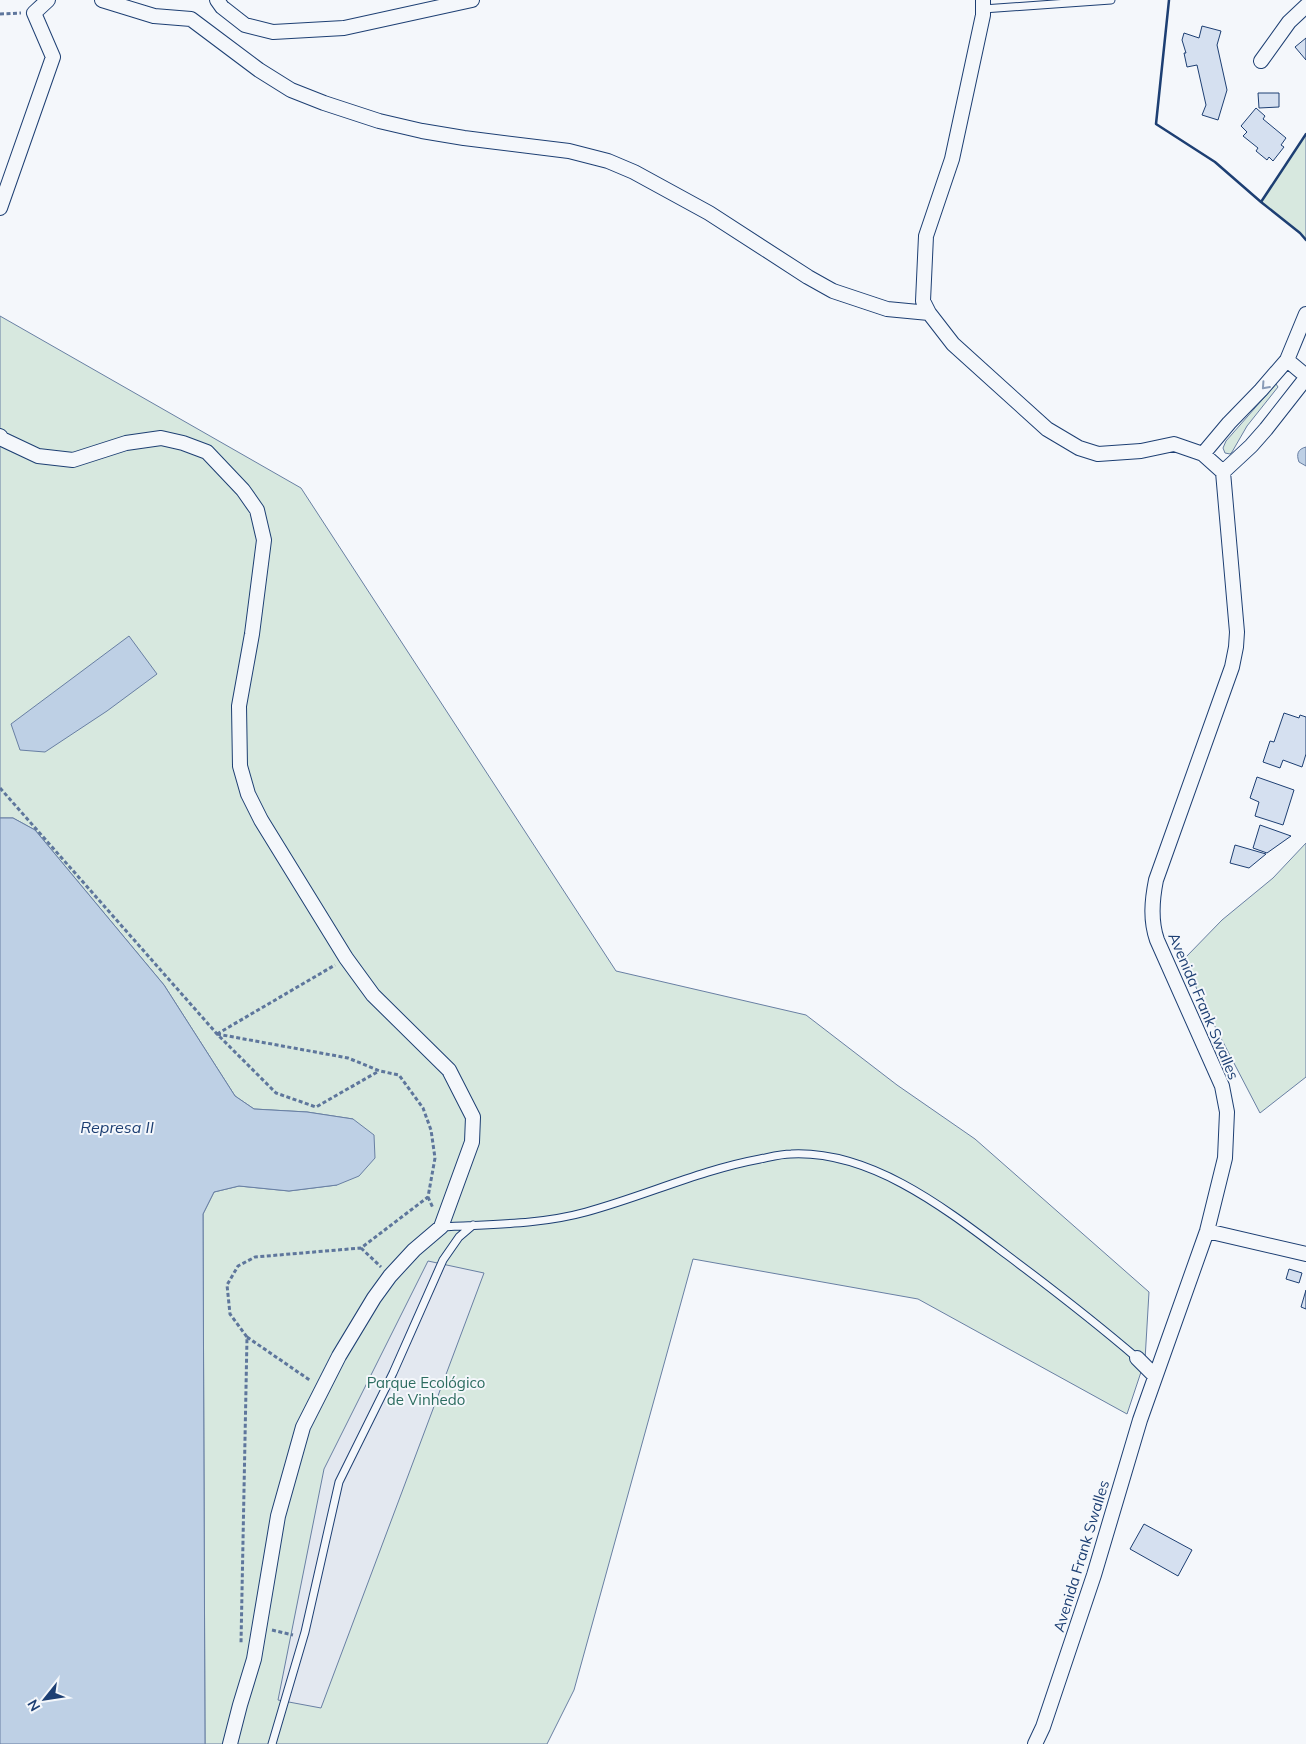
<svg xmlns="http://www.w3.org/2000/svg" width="1306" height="1744" font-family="Mulish,sans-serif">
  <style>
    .green { fill: #d7e8df; stroke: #687fa3 }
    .parking { fill: #e3e8f0; stroke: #687fa3 }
    .water { fill: #bed0e5; stroke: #687fa3 }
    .building { fill: #d5e0f0; stroke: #1d3f73 }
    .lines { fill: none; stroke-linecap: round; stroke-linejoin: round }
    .lane-casing { stroke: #1d3f73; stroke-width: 9 }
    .street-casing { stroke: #1d3f73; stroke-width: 16 }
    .path { stroke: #5e769c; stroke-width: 3; stroke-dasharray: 4 2.5; stroke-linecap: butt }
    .lane { stroke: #f4f7fb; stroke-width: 7 }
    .street { stroke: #f4f7fb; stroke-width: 14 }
    .wall { stroke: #1d3f73; stroke-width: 2.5 }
    .oneway { stroke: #889bb7 }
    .labels { text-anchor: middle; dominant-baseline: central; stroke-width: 4; stroke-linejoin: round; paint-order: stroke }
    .street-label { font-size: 15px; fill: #1d3f73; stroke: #f4f7fb }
    .park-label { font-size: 15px; fill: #2c6c60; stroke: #f4f7fb }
    .water-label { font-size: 16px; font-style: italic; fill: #1d3f73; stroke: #f4f7fb }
  </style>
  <rect width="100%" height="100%" fill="#f4f7fb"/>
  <path class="green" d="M1306,134V240L1300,233L1261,202Z
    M0,316L301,488L616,971L806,1015L897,1085L975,1139L1149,1292L1145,1360L1127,1414L918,1299L693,1259L574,1690L547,1744H205L203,1214L214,1192L239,1186L289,1191L337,1185L353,1119L307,1112L254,1109L235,1096L164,985L35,830L13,818H0Z
    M1276,384L1278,387L1247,426L1232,452L1230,454L1225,453L1223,448L1226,441Z
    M1306,843V1077L1260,1113L1199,996L1186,957L1222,920L1273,878Z"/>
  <path class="parking" d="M428,1261L484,1273L321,1708L278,1700L324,1469Z"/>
  <path class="water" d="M1306,447V466L1299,462C1296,454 1298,449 1306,447Z
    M129,636L157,674L107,711L45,752L20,750L11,724Z
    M0,818H13L35,830L164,985L235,1096L254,1109L307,1112L353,1119L374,1135L375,1158L359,1176L337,1185L289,1191L239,1186L214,1192L203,1214L205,1744H0Z"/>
  <path class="building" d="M1202,26L1221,31L1217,45L1227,90L1218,120L1202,115L1206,105L1197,65L1187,67L1184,53H1186L1182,40L1184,33L1199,38Z
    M1306,38V60L1295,47Z
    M1258,93H1279V107L1259,108Z
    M1256,108L1265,116L1263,119L1286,138L1281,145L1284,147L1273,161L1269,157L1267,160L1256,151L1258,148L1243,136L1247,132L1241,126Z
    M1284,713L1299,718L1300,715L1306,717V754L1302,767L1283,760L1280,768L1263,762L1270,741L1274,742Z
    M1257,777L1294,790L1283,825L1255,816L1259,802L1250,798Z
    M1260,825L1291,836L1267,853L1253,848Z
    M1235,845L1266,854L1249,868L1230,863Z
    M1289,1269L1302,1273L1299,1283L1286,1279Z
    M1306,1290V1309L1301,1307Z
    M1144,1524L1192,1550L1178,1576L1130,1549Z"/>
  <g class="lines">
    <defs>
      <path id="lane" d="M983,9L1111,0
        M441,1227C490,1224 539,1225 586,1212C645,1196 700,1170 760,1159C770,1157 781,1154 791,1154C871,1150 946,1209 1007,1255C1051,1288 1095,1322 1137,1358
        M272,1744L305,1632L339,1482L393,1373L443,1260L459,1237L473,1225"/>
      <path id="street" d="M102,0L154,16L191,19L259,70L291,90L324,103L379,121L422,131L464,138L569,151L608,161L634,172L709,213L808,277L833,291L887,309L929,313
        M217,0L222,7L245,25L273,32L344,28L472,0
        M983,0V15L952,159L926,236L923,301L929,313L953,344L1047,429L1079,448L1098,454L1141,451L1174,444L1203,454L1223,472
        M1261,61L1289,22L1306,6
        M0,208L53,57L34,13L48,0
        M1287,360L1306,376
        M0,436L2,439L38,456L73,460L126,443L161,438L183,443L207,452L243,490L257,510L264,540L252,634L239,706L240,766L248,794L261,820L346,958L373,995L449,1070L473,1117L472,1142L441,1227L414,1250L390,1276L374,1298L339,1356L303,1427L278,1516L254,1659L240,1705L230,1744
        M1203,454L1229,423L1261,390L1287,360L1306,314
        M1223,472L1251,446L1266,429L1306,378
        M1207,1231L1306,1254
        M1137,1358L1155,1376
        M1035,1744L1043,1727L1094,1575L1140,1420L1207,1231L1225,1158L1227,1112L1222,1086L1157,940C1150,920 1152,900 1156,880L1232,667L1236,647L1237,632L1223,472"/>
    </defs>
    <use href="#lane" class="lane-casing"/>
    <use href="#street" class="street-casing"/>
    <path class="path" d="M0,14L21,13
      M0,788L217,1034L276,1093L316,1107L379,1071
      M217,1034L348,1058L380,1071L399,1075L423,1108L431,1130L435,1158L428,1197L361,1248L255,1257L238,1266L227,1285L230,1314L247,1337L241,1643
      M217,1034L335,965
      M428,1197L433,1208
      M361,1248L381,1267
      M247,1337L311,1381
      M272,1630L293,1635"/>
    <use href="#lane" class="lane"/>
    <use href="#street" class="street"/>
    <path class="wall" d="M1169,0L1156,124L1215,162L1261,202L1306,134
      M1261,202L1300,233L1306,240"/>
  </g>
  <defs><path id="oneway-chevron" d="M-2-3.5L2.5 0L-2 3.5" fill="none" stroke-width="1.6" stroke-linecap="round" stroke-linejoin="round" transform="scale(1.25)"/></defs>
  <use class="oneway" href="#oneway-chevron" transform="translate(1265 386) rotate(132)"/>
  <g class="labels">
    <g class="street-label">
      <text transform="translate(1204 1006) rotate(67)">Avenida Frank Swalles</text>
      <text transform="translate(1081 1556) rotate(-73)">Avenida Frank Swalles</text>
    </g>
    <g class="park-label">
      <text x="426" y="1382">Parque Ecológico<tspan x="426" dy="17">de Vinhedo</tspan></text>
    </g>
    <g class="water-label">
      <text x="117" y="1127">Represa II</text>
    </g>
  </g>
  <g transform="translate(45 1699) rotate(240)" stroke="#f4f7fb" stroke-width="4" paint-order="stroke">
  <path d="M0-4L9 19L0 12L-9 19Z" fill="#1d3f73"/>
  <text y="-8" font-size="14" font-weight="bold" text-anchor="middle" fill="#1d3f73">N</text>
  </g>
</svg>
